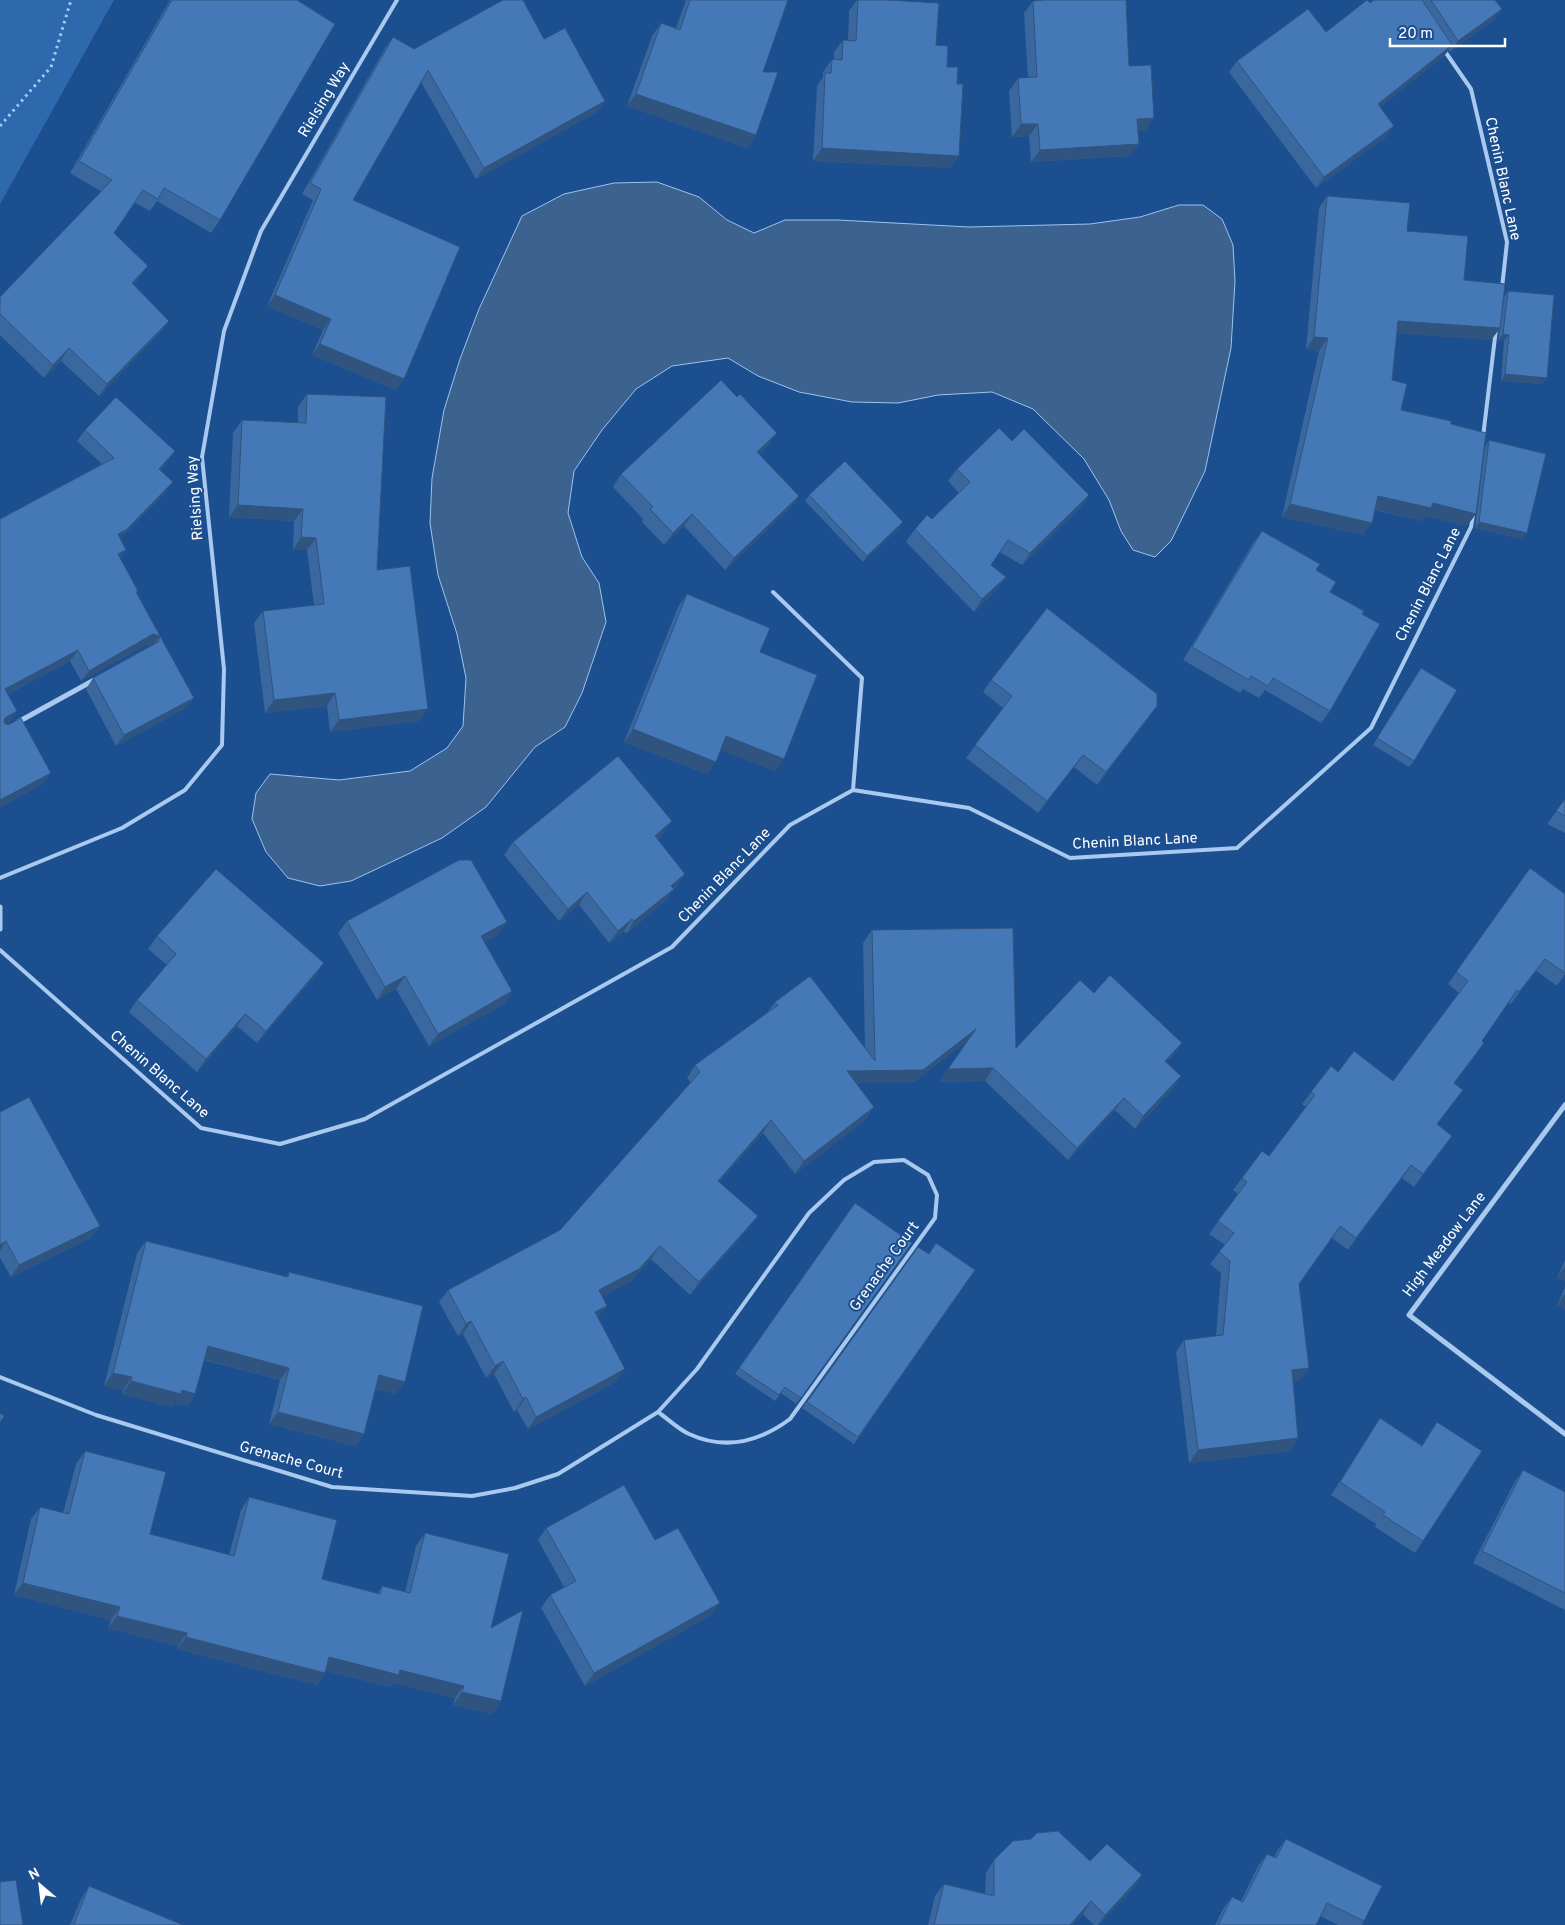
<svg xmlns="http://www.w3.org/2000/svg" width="1565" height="1925" font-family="Overpass,sans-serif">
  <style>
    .green { fill: #2e69ad }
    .water { fill: #3c6290; stroke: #9cc4f0 }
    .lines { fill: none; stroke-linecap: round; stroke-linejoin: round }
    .path { stroke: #a9c9ee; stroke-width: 3; stroke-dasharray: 2.5 4; stroke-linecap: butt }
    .service { stroke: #a9c9ee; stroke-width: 4 }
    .minor { stroke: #a9c9ee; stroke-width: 5 }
    .wall { fill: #3a679d }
    .shaded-wall { fill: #305480 }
    .building { fill: #4478b7; stroke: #305480 }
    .labels { text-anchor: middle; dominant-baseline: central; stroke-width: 4; stroke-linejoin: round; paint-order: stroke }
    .street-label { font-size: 15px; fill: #fff; stroke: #1b4f8f }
  </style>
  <rect width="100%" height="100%" fill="#1b4f8f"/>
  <path class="green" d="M0,0H114L0,204Z"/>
  <path class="water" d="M657,182L699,197L727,220L754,233L785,220H838L969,227L1090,224L1140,217L1179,205H1203L1222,219L1233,245L1235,281L1231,348L1205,471L1171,541L1155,557L1133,550L1121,531L1109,500L1084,459L1033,409L992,392L938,395L898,403L852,402L799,392L758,376L728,358L672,366L636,389L602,430L574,471L568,513L582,557L599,583L606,622L582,693L565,727L535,747L486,807L442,838L351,881L320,886L288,878L266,852L252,819L256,793L270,774L339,780L410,771L447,748L463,726L466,678L457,634L438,575L430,523L432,478L444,410L460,359L479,309L522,216L564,194L614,183Z"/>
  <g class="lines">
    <path class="path" d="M0,126L51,67L71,0"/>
    <path class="service" d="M1444,50L1471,89L1507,242L1502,288
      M1483,437L1496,329
      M773,592L862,678L853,790
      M0,878L122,828L185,790L222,745L224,669L202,457L224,331L261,231L397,0
      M0,950L201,1128L280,1144L365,1119L672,947L790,825L853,790L969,808L1070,858L1237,848L1371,728L1471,527L1473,515
      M0,1377L96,1415L332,1487L472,1496L515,1488L558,1474L658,1412L697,1369L809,1213L844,1180L874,1162L904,1160L928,1175L937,1195L935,1218L790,1419C759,1442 726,1451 689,1434C678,1429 668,1419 658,1412"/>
    <path class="minor" d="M18,722L96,679
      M0,907V929
      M1565,1105L1409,1315L1565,1434"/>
  </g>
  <path class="wall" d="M170,0H297L220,220L211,233L157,201L150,211L135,203L114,233L139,279L133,285L169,321L160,333L99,396L61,361L44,378L0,335V297L102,192L70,173Z
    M686,0H788L763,72L756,135L747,148L627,106L652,36L661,23L676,28Z
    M857,0H887L936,45L947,67L957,84L959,156L950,168L813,161L817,86L823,77V72L832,59H834V52L843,40H848L849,11Z
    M1374,0H1495L1502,9L1494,20L1450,52L1449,50L1444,56L1380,107L1386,137L1316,188L1229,72L1237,61L1326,32Z
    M1033,1L1129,66L1145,131H1138L1130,156L1031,162L1029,136L1012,137L1009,91L1018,78H1028L1024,13Z
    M393,37L414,49L544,39L605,101L597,112L476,179L421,82L353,200L404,379L396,390L312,355L323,330L267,306L313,200L302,194L385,48Z
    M1327,196L1407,231L1464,280L1500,328L1491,340L1397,333L1392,380L1401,410L1451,424L1467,526L1426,516L1423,521L1375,510L1363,535L1282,517L1319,351L1306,349L1319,208Z
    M1508,291L1547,378L1542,384L1501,381L1504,341H1498L1504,297Z
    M307,394L377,570L419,721L330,732L327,706L265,713L254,623L263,611L314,605L307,550H293L294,521L229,517L233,433L242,420L298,423V407Z
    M737,397L777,433L768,445L759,454L799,496L790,508L725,570L684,526L664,545L642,522L643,519L613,487L621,474Z
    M85,430L175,451L167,462L160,470L165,493L120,539V558L138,591L137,593L194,698L186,708L116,746L86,689L93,678L150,646L146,645L81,681L70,661L8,694L17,711L10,722L5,724L43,784L0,807V519L102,464L77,441Z
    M1489,440L1527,533L1522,539L1475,528L1485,447Z
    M1012,441L1089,495L1080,508L1022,565L1000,552L991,565L1006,577L997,589L974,612L906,542L915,529L932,519L959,493L948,481L957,469Z
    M809,495L903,522L898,529L863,562L805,501Z
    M1262,531L1316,570L1330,592L1362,614L1330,711L1321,723L1265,690L1259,698L1243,689L1240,693L1183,660L1253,543Z
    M687,594L760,652L784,759L775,771L721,750L707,774L624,742L678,607Z
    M1421,668L1414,761L1409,767L1373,745Z
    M991,680L1148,719L1097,785L1074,767L1038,813L966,758L1003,708L983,692Z
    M1565,799V833L1547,824Z
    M672,821L663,834L658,839L677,886L674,889L665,901L626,934L624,931L609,943L579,905L559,921L504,855L513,842Z
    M1530,868L1565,894V974L1557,986L1536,971L1511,1004L1508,1003L1482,1041L1476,1055L1454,1083V1102L1437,1124L1452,1136L1444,1148L1414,1187L1402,1178L1348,1250L1332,1238L1299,1284L1309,1368L1300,1380L1293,1381L1298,1438L1290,1451L1189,1463L1176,1352L1184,1340L1216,1336L1221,1273L1210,1264L1225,1245L1209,1234L1238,1194L1233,1190L1242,1178L1269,1156L1306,1107L1302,1104L1311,1092L1338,1072L1393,1081L1459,993L1448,984Z
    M347,921L498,935L484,942L512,991L504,1004L429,1046L396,989L377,1000L338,933Z
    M872,930L1016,1048L1094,993L1173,1056L1166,1062L1173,1089L1135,1129L1115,1110L1068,1160L985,1081L939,1082L967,1041L914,1082L856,1083L874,1107L865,1120L795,1174L763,1133L719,1182L749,1228L690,1295L651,1259L631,1281L602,1296L598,1318L616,1382L528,1429L517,1410L514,1412L494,1374L486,1378L463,1334L458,1336L439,1302L448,1290L560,1230L691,1083L687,1078L695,1065L767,1013L775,1002L865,1049L863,943Z
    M157,936L324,963L315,976L257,1043L237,1026L197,1072L129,1012L137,1000L167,965L148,949Z
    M0,1112L100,1226L91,1238L11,1277L0,1258Z
    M855,1203L912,1243L796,1404L781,1393L775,1401L735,1374Z
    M146,1241L286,1277L289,1272L396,1394L375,1389L364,1434L355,1446L269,1424L280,1380L204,1360L195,1394L187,1406L175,1403L172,1407L122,1394L123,1390L104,1386L137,1253Z
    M918,1247L928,1254L975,1270L854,1444L802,1408Z
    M1565,1260V1281L1557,1278Z
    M1565,1287V1309L1557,1305Z
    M1380,1418L1422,1445L1437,1422L1423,1541L1415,1553L1375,1527L1376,1524L1331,1495Z
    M85,1451L150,1534L229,1555L241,1510L249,1497L322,1579L377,1594L382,1586L405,1592L416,1546L425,1533L491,1628L501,1701L492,1714L453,1705L455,1698L393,1683L390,1687L326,1671L317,1685L177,1649L178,1646L108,1628L111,1620L14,1595L31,1519L40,1507L63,1513L76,1464Z
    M1523,1470L1565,1492V1610L1473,1563L1514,1483Z
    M546,1528L655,1540L711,1615L585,1686L541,1608L550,1595L564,1587L538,1540Z
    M1286,1839L1364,1921L1362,1925H1338L1320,1916L1316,1925H1215L1223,1909L1232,1897L1241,1901L1258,1866L1267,1854L1274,1857L1277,1851Z
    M994,1860L1090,1861L1134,1888L1098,1925H1094L1083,1914L1072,1925H928L935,1896L944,1884L985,1894L986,1873Z
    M89,1886L183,1925H70L81,1899Z"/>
  <path class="shaded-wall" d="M1502,9L1494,20L1450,52L1458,41Z
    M1452,45L1444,56L1370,115L1378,104Z
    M636,94L756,135L747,148L627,106Z
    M605,101L597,112L476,179L484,168Z
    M1154,118L1145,131L1128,132L1137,119Z
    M1021,124H1038L1029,136L1012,137Z
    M1394,126L1386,137L1316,188L1324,177Z
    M1139,144L1130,156L1031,162L1040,150Z
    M822,148L959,156L950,168L813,161Z
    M148,266L139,279L123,295L132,283Z
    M275,295L331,319L323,330L267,306Z
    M169,321L160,333L99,396L107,384Z
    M1398,321L1500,328L1491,340L1389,333Z
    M1503,334L1509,335L1504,341H1498Z
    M1314,337L1328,338L1319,351L1306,349Z
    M320,344L404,379L396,390L312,355Z
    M69,348L61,361L44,378L53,365Z
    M1505,374L1547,378L1542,384L1501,381Z
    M777,433L768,445L748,465L757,452Z
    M175,451L167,462L151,479L159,469Z
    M173,482L165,493L118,541V534Z
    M1089,495L1080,508L1022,565L1030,553Z
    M799,496L790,508L725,570L734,558Z
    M1378,496L1433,503L1476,514L1467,526L1426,516L1423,521L1369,508Z
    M1290,504L1372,523L1363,535L1282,517Z
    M238,505L303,509L294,521L229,517Z
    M692,514L684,526L664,545L673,533Z
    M903,522L898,529L863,562L867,556Z
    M1479,522L1527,533L1522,539L1475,528Z
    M301,537L316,538L307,550H293Z
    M126,550L119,561L118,554Z
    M1006,577L997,589L974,612L982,599Z
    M153,634L160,636L152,647L146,645L81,681L89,671Z
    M78,650L70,661L0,698L5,689Z
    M335,693L327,706L265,713L274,700Z
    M194,698L186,708L116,746L124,735Z
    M1157,706L1148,719L1097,785L1106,772Z
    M428,709L419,721L330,732L339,720Z
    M17,711L10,722L0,727L5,718Z
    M633,729L716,762L707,774L624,742Z
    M726,736L784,759L775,771L717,749Z
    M1083,755L1074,767L1038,813L1047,801Z
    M51,773L43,784L0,807V800Z
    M672,821L663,834L646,848L655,836Z
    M685,874L677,886L671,891L674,889L665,901L626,934L634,921L671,886Z
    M587,892L579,905L559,921L568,909Z
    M632,919L624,931L609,943L618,931Z
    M507,922L498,935L472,949L481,936Z
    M1545,959L1536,971L1511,1004L1519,992Z
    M324,963L315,976L257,1043L266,1031Z
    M405,976L396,989L377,1000L385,987Z
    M512,991L504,1004L429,1046L438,1034Z
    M245,1014L237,1026L197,1072L206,1059Z
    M976,1029L967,1041L914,1082L838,1084L847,1071Z
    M1182,1043L1173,1056L1156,1073L1165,1061Z
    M1484,1043L1476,1055L1445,1095Z
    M993,1068L985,1081L939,1082L948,1069Z
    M1181,1076L1173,1089L1135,1129L1143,1116Z
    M1124,1098L1115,1110L1068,1160L1077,1148Z
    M874,1107L865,1120L795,1174L804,1161Z
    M771,1120L763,1133L709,1193L718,1181Z
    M1452,1136L1444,1148L1414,1187L1423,1174Z
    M1411,1165L1402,1178L1348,1250L1356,1238Z
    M758,1216L749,1228L690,1295L699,1282Z
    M100,1226L91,1238L11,1277L19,1265Z
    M6,1241L0,1251V1245Z
    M660,1246L651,1259L631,1281L590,1303L599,1290Z
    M1565,1266V1281L1557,1278Z
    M1565,1294V1309L1557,1305Z
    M607,1306L598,1318L595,1312Z
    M471,1321L463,1334L458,1336L466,1324Z
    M208,1346L289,1368L280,1380L199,1358Z
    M503,1361L494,1374L486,1378L495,1366Z
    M1309,1368L1300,1380L1284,1382L1292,1370Z
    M625,1369L616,1382L528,1429L536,1417Z
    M113,1373L132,1377L123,1390L104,1386Z
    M379,1375L405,1382L396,1394L370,1388Z
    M131,1381L182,1390L195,1394L187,1406L175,1403L172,1407L122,1394Z
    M526,1397L517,1410L514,1412L523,1399Z
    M278,1412L364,1434L355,1446L269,1424Z
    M1298,1438L1290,1451L1189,1463L1198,1450Z
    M23,1583L120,1607L111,1620L14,1595Z
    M720,1603L711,1615L585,1686L594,1673Z
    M117,1616L187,1633L178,1646L108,1628Z
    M186,1637L325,1673L317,1685L177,1649Z
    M329,1657L400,1670L464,1686L455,1698L393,1683L390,1687L321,1670Z
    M462,1692L501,1701L492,1714L453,1705Z
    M1142,1875L1134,1888L1098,1925L1105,1915Z
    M1091,1901L1083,1914L1072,1925H1070Z"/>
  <path class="building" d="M172,0H297L335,24L220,220L164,188L158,199L143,190L114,233L148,266L132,283L169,321L107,384L69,348L53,365L0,314V297L112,180L79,161Z
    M503,0H523L544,39L565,28L605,101L484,168L428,70L353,200L460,247L404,379L320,344L331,319L275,295L321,189L310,183L393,37L414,49Z
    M690,0H788L763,72H778L756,135L636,94L661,23L680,30Z
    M858,0H887L939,3L936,45L948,46L947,67H958L957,84H963L959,156L822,148L825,73H831L832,59L842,60L843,40L856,41Z
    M1044,0H1126L1129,66L1151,65L1154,118L1137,119L1139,144L1040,150L1038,124H1021L1018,78L1037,77L1033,1Z
    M1367,0L1370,3L1374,0H1422L1452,45L1378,104L1394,126L1324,177L1237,61L1308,9L1326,32Z
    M1431,0H1495L1502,9L1458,41Z
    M1327,196L1410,203L1407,231L1468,236L1464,280L1505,284L1500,328L1398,321L1392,380L1407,384L1401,410L1451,421V424L1486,433L1476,514L1433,503L1431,508L1378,496L1372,523L1290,504L1328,338L1314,337Z
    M1508,291L1554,295L1547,378L1505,374L1509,335L1503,334Z
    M721,380L737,397L740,394L777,433L757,452L799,496L734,558L692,514L673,533L650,509L653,507L621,474Z
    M307,394L386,397L377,570L410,566L428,709L339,720L335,693L274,700L263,611L324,604L316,538L301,537L303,509L238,505L242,420L306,423Z
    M116,397L175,451L159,469L173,482L126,530L118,534L126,550L118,554L138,591L136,592L194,698L124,735L93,678L158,642L160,636L153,634L89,671L78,650L5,689L17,711L5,718L4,723L8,725L21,718L51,773L0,800V519L114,458L85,430Z
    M999,428L1012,441L1024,429L1089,495L1030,553L1008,540L991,565L1006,577L982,599L915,529L927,515L932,519L970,482L957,469Z
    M1489,440L1546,454L1527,533L1479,522Z
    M845,461L903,522L867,556L809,495Z
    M1262,531L1320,564L1316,570L1336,582L1330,592L1364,611L1362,614L1380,624L1330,711L1273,678L1268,686L1251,676L1249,680L1192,647Z
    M687,594L770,628L760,652L817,675L784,759L726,736L716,762L633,729Z
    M1047,608L1157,694V706L1106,772L1083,755L1047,801L975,745L1012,696L991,680Z
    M1421,668L1457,690L1414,761L1377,738Z
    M618,756L672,821L655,836L685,874L671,886L674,889L634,921L632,919L618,931L587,892L568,909L513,842Z
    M1565,799V816L1556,811Z
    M459,860H471L507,922L481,936L512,991L438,1034L405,976L385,987L347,921Z
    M1530,868L1565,894V973L1545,959L1519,992L1517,990L1482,1041L1484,1043L1454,1083L1463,1090L1437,1124L1452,1136L1423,1174L1411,1165L1356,1238L1340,1226L1299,1284L1309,1368L1292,1370L1298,1438L1198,1450L1184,1340L1223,1335L1230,1261L1219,1252L1234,1233L1218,1221L1247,1182L1242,1178L1262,1151L1269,1156L1315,1095L1311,1092L1331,1066L1338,1072L1354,1051L1393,1081L1468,981L1456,972Z
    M216,869L324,963L266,1031L245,1014L206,1059L137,1000L176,954L157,936Z
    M1013,928L1016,1048L1080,980L1094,993L1110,975L1182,1043L1165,1061L1181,1076L1143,1116L1124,1098L1077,1148L993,1068L948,1069L976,1029L923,1070L847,1071L874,1107L804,1161L771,1120L718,1181L758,1216L699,1282L660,1246L639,1269L599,1290L607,1306L595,1312L625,1369L536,1417L526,1397L523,1399L503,1361L495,1366L471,1321L466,1324L448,1290L560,1230L700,1072L695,1065L778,1005L775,1002L810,976L875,1061L872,930Z
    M29,1097L100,1226L19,1265L6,1241L0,1245V1112Z
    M855,1203L912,1243L801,1398L785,1387L779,1395L739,1368Z
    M146,1241L288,1277L289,1272L423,1306L405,1382L379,1375L364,1434L278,1412L289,1368L208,1346L195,1394L182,1390L181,1394L131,1381L132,1377L113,1373Z
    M936,1243L975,1270L858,1437L807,1402L918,1247L929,1254Z
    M0,1413L4,1416L0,1423Z
    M1380,1418L1422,1446L1437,1422L1482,1451L1423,1541L1383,1515L1385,1512L1340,1482Z
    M85,1451L166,1472L150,1534L234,1556L249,1497L337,1520L322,1579L380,1594L382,1586L410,1593L425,1533L509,1554L491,1628L523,1610L501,1701L462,1692L464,1686L400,1670L399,1675L329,1657L325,1673L186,1637L187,1633L117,1616L120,1607L23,1583L40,1507L69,1514Z
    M1523,1470L1565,1492V1593L1482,1551Z
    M624,1485L655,1540L678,1528L720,1603L594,1673L550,1595L576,1581L546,1528Z
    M1058,1831L1090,1861L1107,1844L1142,1875L1105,1915L1091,1901L1070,1925H934L944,1884L994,1896V1860L1013,1841L1031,1839L1037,1833Z
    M1286,1839L1382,1886L1364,1921L1327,1903L1316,1925H1218L1232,1897L1243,1902L1267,1854L1276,1858Z
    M16,1880L23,1925H0V1882Z
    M89,1886L183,1925H76L74,1924Z"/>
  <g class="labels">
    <g class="street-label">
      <text transform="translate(325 100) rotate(-59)">Rielsing Way</text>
      <text transform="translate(1502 179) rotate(78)">Chenin Blanc Lane</text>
      <text transform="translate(196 498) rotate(-94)">Rielsing Way</text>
      <text transform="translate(1429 585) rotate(-63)">Chenin Blanc Lane</text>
      <text transform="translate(1135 842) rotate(-3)">Chenin Blanc Lane</text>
      <text transform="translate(725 876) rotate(-46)">Chenin Blanc Lane</text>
      <text transform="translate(159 1075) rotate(41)">Chenin Blanc Lane</text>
      <text transform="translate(1445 1245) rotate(-53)">High Meadow Lane</text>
      <text transform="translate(885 1267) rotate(-54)">Grenache Court</text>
      <text transform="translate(291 1461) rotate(15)">Grenache Court</text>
    </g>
  </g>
  <g transform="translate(40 1885) rotate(332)" stroke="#1b4f8f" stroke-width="4" paint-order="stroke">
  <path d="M0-4L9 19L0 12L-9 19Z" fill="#ffffff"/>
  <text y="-8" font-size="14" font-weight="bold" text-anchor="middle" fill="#ffffff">N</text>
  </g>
  <path d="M1390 38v8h115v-8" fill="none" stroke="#ffffff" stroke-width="2.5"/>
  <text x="1398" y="38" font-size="15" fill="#ffffff" stroke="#1b4f8f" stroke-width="4" paint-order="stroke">20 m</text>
</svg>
